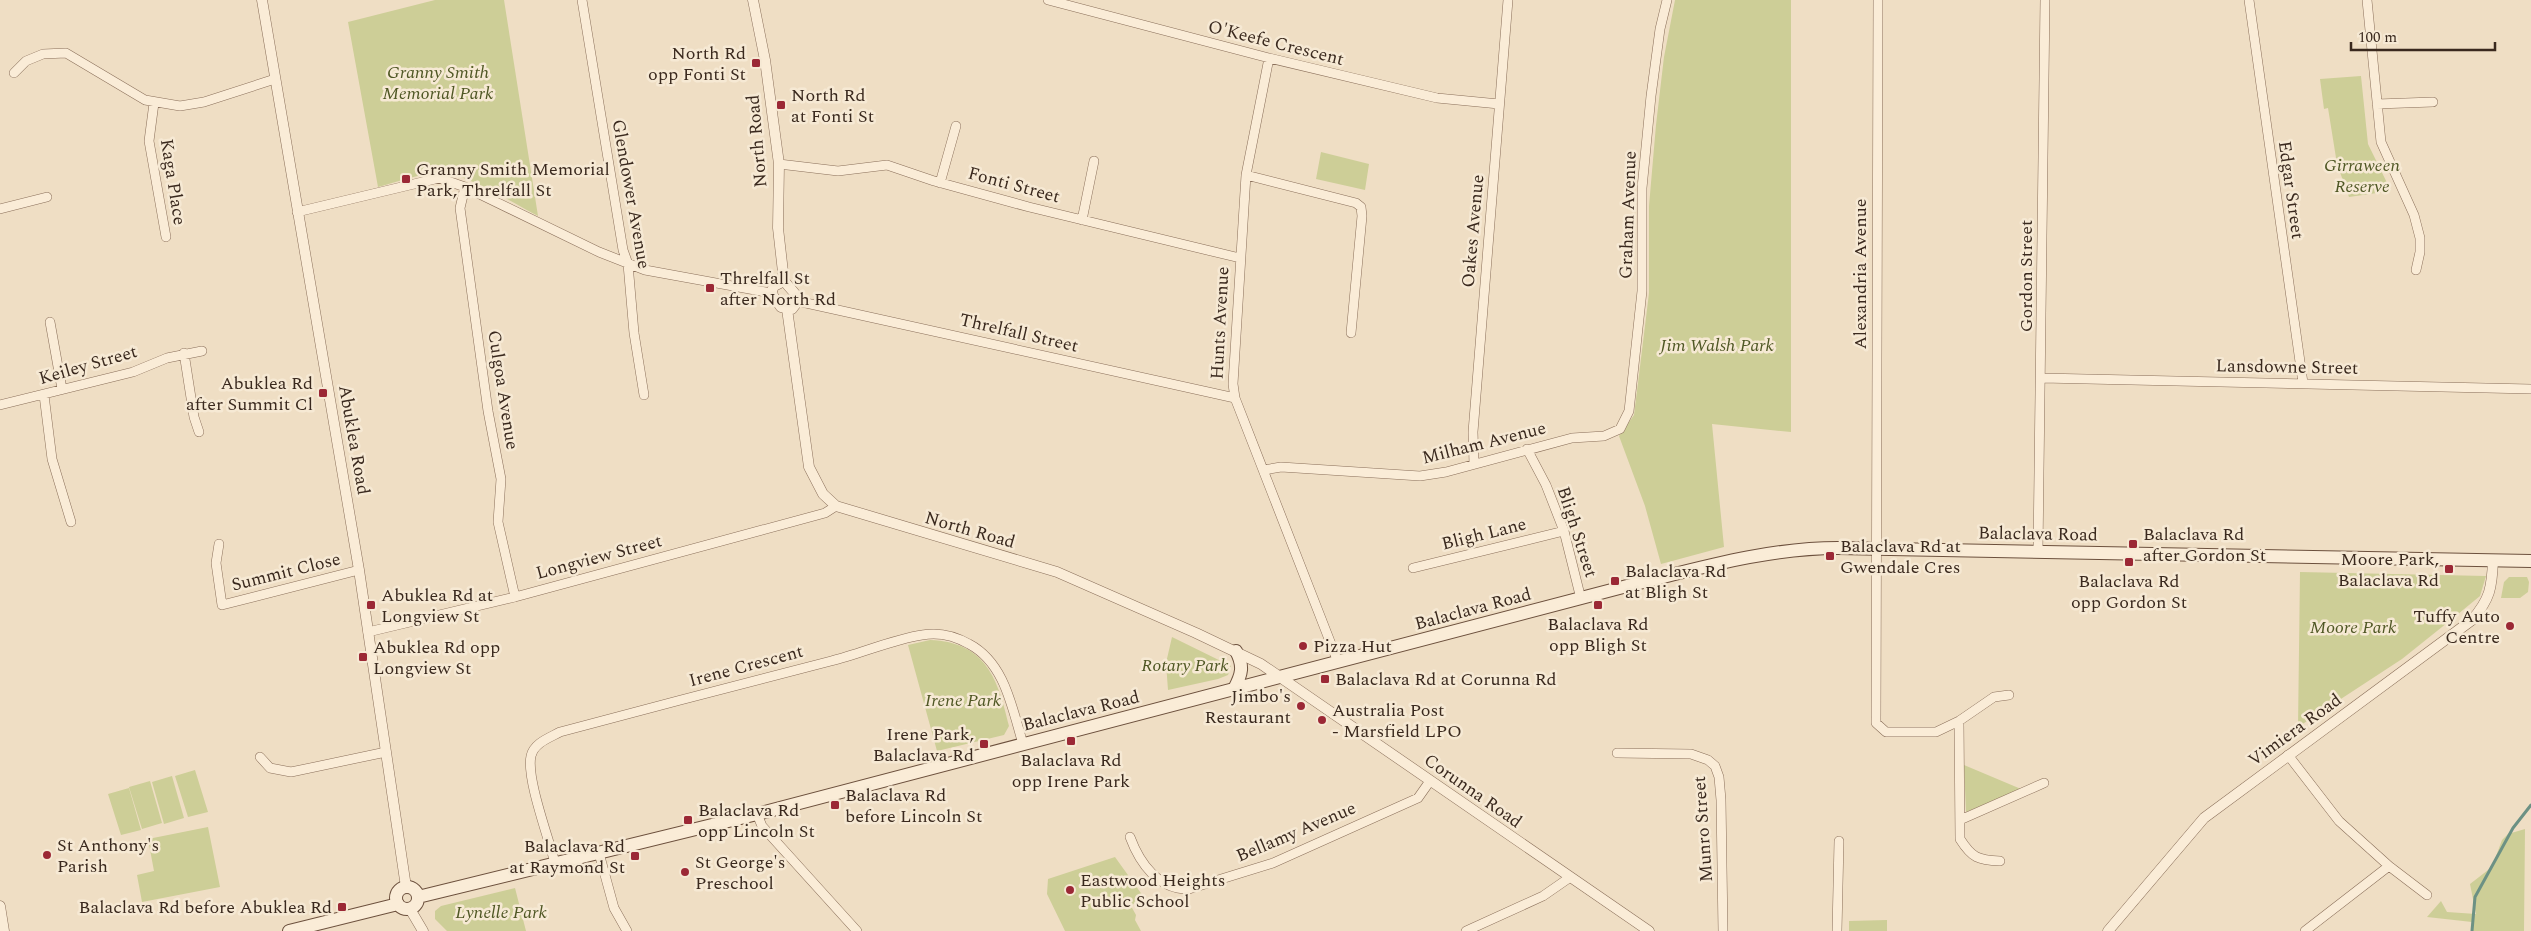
<svg xmlns="http://www.w3.org/2000/svg" width="2531" height="931" font-family="Spectral,serif">
  <style>
    .green { fill: #cdce97 }
    .lines { fill: none; stroke-linecap: round; stroke-linejoin: round }
    .stream { stroke: #6c9184; stroke-width: 3 }
    .minor-casing { stroke: #8a6f5a; stroke-width: 10 }
    .tertiary-casing { stroke: #8a6f5a; stroke-width: 11 }
    .secondary-casing { stroke: #6c503d; stroke-width: 14 }
    .minor { stroke: #faecd7; stroke-width: 9 }
    .tertiary { stroke: #faecd7; stroke-width: 10 }
    .secondary { stroke: #faecd7; stroke-width: 12 }
    .poi-dot { fill: #9b2835; stroke: #f6e9d4; stroke-width: 2 }
    .labels { text-anchor: middle; dominant-baseline: central; stroke-width: 5; stroke-linejoin: round; paint-order: stroke }
    .street-label { font-size: 18px; fill: #3a291e; stroke: #f6e9d4 }
    .poi-label { font-size: 18px; fill: #3a291e; stroke: #f6e9d4; text-anchor: start }
    .park-label { font-size: 18px; font-style: italic; fill: #4f5724; stroke: #f6e9d4 }
  </style>
  <rect width="100%" height="100%" fill="#efdec4"/>
  <path class="green" d="M435,0H504L538,216C513,203 469,175 443,173C422,172 398,182 378,187L348,22Z
    M1675,0H1791V432L1712,424L1724,547L1661,564L1645,506L1619,436L1634,415L1638,383L1649,293V206L1656,125L1664,57Z
    M2361,76L2368,144L2391,191L2349,197L2337,164L2328,108L2324,109L2320,79Z
    M1321,152L1369,164L1365,190L1316,179Z
    M2300,572L2486,576L2480,596L2452,619L2402,659L2298,727Z
    M2509,577H2527L2529,582L2528,592L2520,598H2501L2504,582Z
    M1172,637L1231,666L1228,675L1218,679L1168,690L1166,663Z
    M930,640C986,642 998,679 1009,726L1004,735L937,751L908,645Z
    M1964,765L2021,789L1966,812Z
    M195,770L208,812L188,817L175,776Z
    M172,776L184,818L164,824L152,782Z
    M150,781L162,823L142,829L129,787Z
    M129,788L141,830L121,835L108,794Z
    M208,827L220,887L142,902L137,875L154,871L148,839Z
    M2525,829L2524,931H2472V922L2427,917L2441,901L2447,912L2476,914L2470,884L2492,867L2502,840L2508,834Z
    M1115,857L1143,896L1131,906L1136,915L1135,920L1141,931H1065L1047,894L1048,879Z
    M515,888L526,931H447L435,919V911L441,906Z
    M1887,920V931H1849V921Z"/>
  <g class="lines">
    <path class="stream" d="M2472,931L2475,897L2513,828L2531,805"/>
    <defs>
      <path id="minor" d="M582,0L623,250L628,264L634,333L644,395
        M1048,0L1269,58L1437,98L1499,104
        M1878,0L1876,723L1886,732H1936L1959,721L1994,697L2009,695
        M2249,0L2303,383
        M2367,0L2381,142L2414,215L2420,238V252L2416,270
        M1269,58L1246,175L1233,384L1235,398L1338,662
        M14,73L26,61L43,54L66,53L145,100L180,106L204,102L275,79
        M154,103L149,141L166,237
        M2377,104L2433,102
        M779,164L838,171L887,165L934,181L1029,207L1240,258
        M1246,175L1356,203L1361,207L1362,216L1351,333
        M940,183L956,126
        M465,187L460,208L488,411L501,479L498,522L515,597
        M0,209L47,197
        M297,212L439,178L465,187L599,252L645,270L771,293
        M1082,220L1094,161
        M797,301L1235,398
        M50,322L62,389
        M184,353L194,417L199,432
        M2042,378L2531,389
        M44,395L52,459L71,522
        M0,405L133,372L167,358L202,351
        M1527,449L1546,485L1564,531L1581,599
        M1474,464L1473,432L1508,0
        M1264,470L1281,467L1420,476L1446,472L1572,438L1604,436L1620,429L1629,411L1642,291V188L1651,96L1660,29L1667,0
        M219,544L216,563L222,605L359,570
        M2038,551L2045,0
        M1413,568L1564,531
        M368,632L515,597L825,513L836,506
        M1959,721L1960,839C1972,858 1978,860 2000,861
        M1617,753L1691,754L1708,760L1715,766L1719,777L1721,800L1723,931
        M2288,755L2339,821L2389,866L2427,895
        M260,757L270,768L291,772L386,752
        M757,814L762,826L857,931
        M1960,820L2044,783
        M1130,837C1140,864 1159,890 1189,889L1273,863L1418,798L1430,781
        M599,853L614,908L627,931
        M555,863C549,839 526,778 531,756C534,743 549,738 560,732C650,708 741,684 831,661C860,654 894,639 922,635C938,632 955,636 969,644C1005,663 1012,708 1023,744
        M1466,931L1543,896L1569,878
        M1837,931L1839,841
        M2305,931L2389,866"/>
      <path id="tertiary" d="M262,0L359,570L406,887
        M753,0L765,60L779,164L778,228L784,281
        M784,281L797,296L795,305L792,309L781,307L771,293L774,286Z
        M787,309L809,467L823,494L836,506L1057,572L1196,633L1261,664L1649,931
        M0,906L4,931
        M410,909L423,931
        M2108,931L2204,818L2472,620C2490,599 2492,588 2493,560"/>
      <path id="secondary" d="M1234,689C1242,674 1244,666 1236,651
        M396 898a11 11 0 1 1 22 0a11 11 0 1 1-22 0Z
        M418,897L757,814L1627,586C1697,569 1766,548 1838,548L2531,561
        M289,931L398,904"/>
    </defs>
    <use href="#minor" class="minor-casing"/>
    <use href="#tertiary" class="tertiary-casing"/>
    <use href="#secondary" class="secondary-casing"/>
    <use href="#minor" class="minor"/>
    <use href="#tertiary" class="tertiary"/>
    <use href="#secondary" class="secondary"/>
  </g>
  <g class="poi-dot">
    <rect x="751" y="58" width="10" height="10" rx="2.5"/>
    <rect x="776" y="100" width="10" height="10" rx="2.5"/>
    <rect x="401" y="174" width="10" height="10" rx="2.5"/>
    <rect x="705" y="283" width="10" height="10" rx="2.5"/>
    <rect x="318" y="388" width="10" height="10" rx="2.5"/>
    <rect x="2128" y="539" width="10" height="10" rx="2.5"/>
    <rect x="1825" y="551" width="10" height="10" rx="2.5"/>
    <rect x="2124" y="557" width="10" height="10" rx="2.5"/>
    <rect x="2444" y="564" width="10" height="10" rx="2.5"/>
    <rect x="1610" y="576" width="10" height="10" rx="2.5"/>
    <rect x="366" y="600" width="10" height="10" rx="2.5"/>
    <rect x="1593" y="600" width="10" height="10" rx="2.5"/>
    <circle cx="2510" cy="626" r="5"/>
    <circle cx="1303" cy="646" r="5"/>
    <rect x="358" y="652" width="10" height="10" rx="2.5"/>
    <rect x="1320" y="674" width="10" height="10" rx="2.5"/>
    <circle cx="1301" cy="706" r="5"/>
    <circle cx="1322" cy="720" r="5"/>
    <rect x="1066" y="736" width="10" height="10" rx="2.5"/>
    <rect x="979" y="739" width="10" height="10" rx="2.5"/>
    <rect x="830" y="800" width="10" height="10" rx="2.5"/>
    <rect x="683" y="815" width="10" height="10" rx="2.5"/>
    <circle cx="47" cy="855" r="5"/>
    <rect x="630" y="851" width="10" height="10" rx="2.5"/>
    <circle cx="685" cy="872" r="5"/>
    <circle cx="1070" cy="890" r="5"/>
    <rect x="337" y="902" width="10" height="10" rx="2.5"/>
  </g>
  <g class="labels">
    <g class="street-label">
      <text transform="translate(1276 43) rotate(14)">O'Keefe Crescent</text>
      <text transform="translate(757 141) rotate(-95)">North Road</text>
      <text transform="translate(173 182) rotate(81)">Kaga Place</text>
      <text transform="translate(1014 185) rotate(15)">Fonti Street</text>
      <text transform="translate(2291 190) rotate(82)">Edgar Street</text>
      <text transform="translate(631 194) rotate(80)">Glendower Avenue</text>
      <text transform="translate(1628 215) rotate(-88)">Graham Avenue</text>
      <text transform="translate(1473 231) rotate(-85)">Oakes Avenue</text>
      <text transform="translate(1860 274) rotate(-90)">Alexandria Avenue</text>
      <text transform="translate(2026 276) rotate(-90)">Gordon Street</text>
      <text transform="translate(1220 323) rotate(-87)">Hunts Avenue</text>
      <text transform="translate(1019 333) rotate(13)">Threlfall Street</text>
      <text transform="translate(88 365) rotate(-16)">Keiley Street</text>
      <text transform="translate(2287 367) rotate(1)">Lansdowne Street</text>
      <text transform="translate(503 390) rotate(81)">Culgoa Avenue</text>
      <text transform="translate(354 440) rotate(80)">Abuklea Road</text>
      <text transform="translate(1484 443) rotate(-14)">Milham Avenue</text>
      <text transform="translate(970 530) rotate(16)">North Road</text>
      <text transform="translate(1577 532) rotate(72)">Bligh Street</text>
      <text transform="translate(1484 534) rotate(-14)">Bligh Lane</text>
      <text transform="translate(2038 534) rotate(1)">Balaclava Road</text>
      <text transform="translate(599 557) rotate(-15)">Longview Street</text>
      <text transform="translate(286 572) rotate(-14)">Summit Close</text>
      <text transform="translate(1473 609) rotate(-15)">Balaclava Road</text>
      <text transform="translate(746 666) rotate(-15)">Irene Crescent</text>
      <text transform="translate(1081 711) rotate(-14)">Balaclava Road</text>
      <text transform="translate(2295 730) rotate(-36)">Vimiera Road</text>
      <text transform="translate(1473 791) rotate(35)">Corunna Road</text>
      <text transform="translate(1703 829) rotate(-94)">Munro Street</text>
      <text transform="translate(1296 832) rotate(-23)">Bellamy Avenue</text>
    </g>
    <g class="poi-label">
      <text x="746" y="53" text-anchor="end">North Rd<tspan x="746" dy="21">opp Fonti St</tspan></text>
      <text x="791" y="95">North Rd<tspan x="791" dy="21">at Fonti St</tspan></text>
      <text x="416" y="169">Granny Smith Memorial<tspan x="416" dy="21">Park, Threlfall St</tspan></text>
      <text x="720" y="278">Threlfall St<tspan x="720" dy="21">after North Rd</tspan></text>
      <text x="313" y="383" text-anchor="end">Abuklea Rd<tspan x="313" dy="21">after Summit Cl</tspan></text>
      <text x="2143" y="534">Balaclava Rd<tspan x="2143" dy="21">after Gordon St</tspan></text>
      <text x="1840" y="546">Balaclava Rd at<tspan x="1840" dy="21">Gwendale Cres</tspan></text>
      <text x="2439" y="559" text-anchor="end">Moore Park,<tspan x="2439" dy="21">Balaclava Rd</tspan></text>
      <text x="1625" y="571">Balaclava Rd<tspan x="1625" dy="21">at Bligh St</tspan></text>
      <text x="2129" y="581" text-anchor="middle">Balaclava Rd<tspan x="2129" dy="21">opp Gordon St</tspan></text>
      <text x="381" y="595">Abuklea Rd at<tspan x="381" dy="21">Longview St</tspan></text>
      <text x="2500" y="616" text-anchor="end">Tuffy Auto<tspan x="2500" dy="21">Centre</tspan></text>
      <text x="1598" y="624" text-anchor="middle">Balaclava Rd<tspan x="1598" dy="21">opp Bligh St</tspan></text>
      <text x="1313" y="646">Pizza Hut</text>
      <text x="373" y="647">Abuklea Rd opp<tspan x="373" dy="21">Longview St</tspan></text>
      <text x="1335" y="679">Balaclava Rd at Corunna Rd</text>
      <text x="1291" y="696" text-anchor="end">Jimbo's<tspan x="1291" dy="21">Restaurant</tspan></text>
      <text x="1332" y="710">Australia Post<tspan x="1332" dy="21">- Marsfield LPO</tspan></text>
      <text x="974" y="734" text-anchor="end">Irene Park,<tspan x="974" dy="21">Balaclava Rd</tspan></text>
      <text x="1071" y="760" text-anchor="middle">Balaclava Rd<tspan x="1071" dy="21">opp Irene Park</tspan></text>
      <text x="845" y="795">Balaclava Rd<tspan x="845" dy="21">before Lincoln St</tspan></text>
      <text x="698" y="810">Balaclava Rd<tspan x="698" dy="21">opp Lincoln St</tspan></text>
      <text x="57" y="845">St Anthony's<tspan x="57" dy="21">Parish</tspan></text>
      <text x="625" y="846" text-anchor="end">Balaclava Rd<tspan x="625" dy="21">at Raymond St</tspan></text>
      <text x="695" y="862">St George's<tspan x="695" dy="21">Preschool</tspan></text>
      <text x="1080" y="880">Eastwood Heights<tspan x="1080" dy="21">Public School</tspan></text>
      <text x="332" y="907" text-anchor="end">Balaclava Rd before Abuklea Rd</text>
    </g>
    <g class="park-label">
      <text x="438" y="72">Granny Smith<tspan x="438" dy="21">Memorial Park</tspan></text>
      <text x="2362" y="165">Girraween<tspan x="2362" dy="21">Reserve</tspan></text>
      <text x="1717" y="345">Jim Walsh Park</text>
      <text x="2353" y="627">Moore Park</text>
      <text x="1185" y="665">Rotary Park</text>
      <text x="963" y="700">Irene Park</text>
      <text x="501" y="912">Lynelle Park</text>
    </g>
  </g>
  <path d="M2351 42v8h144v-8" fill="none" stroke="#3a291e" stroke-width="2.5"/>
  <text x="2358" y="42" font-size="15" fill="#3a291e" stroke="#f6e9d4" stroke-width="4" paint-order="stroke">100 m</text>
</svg>
